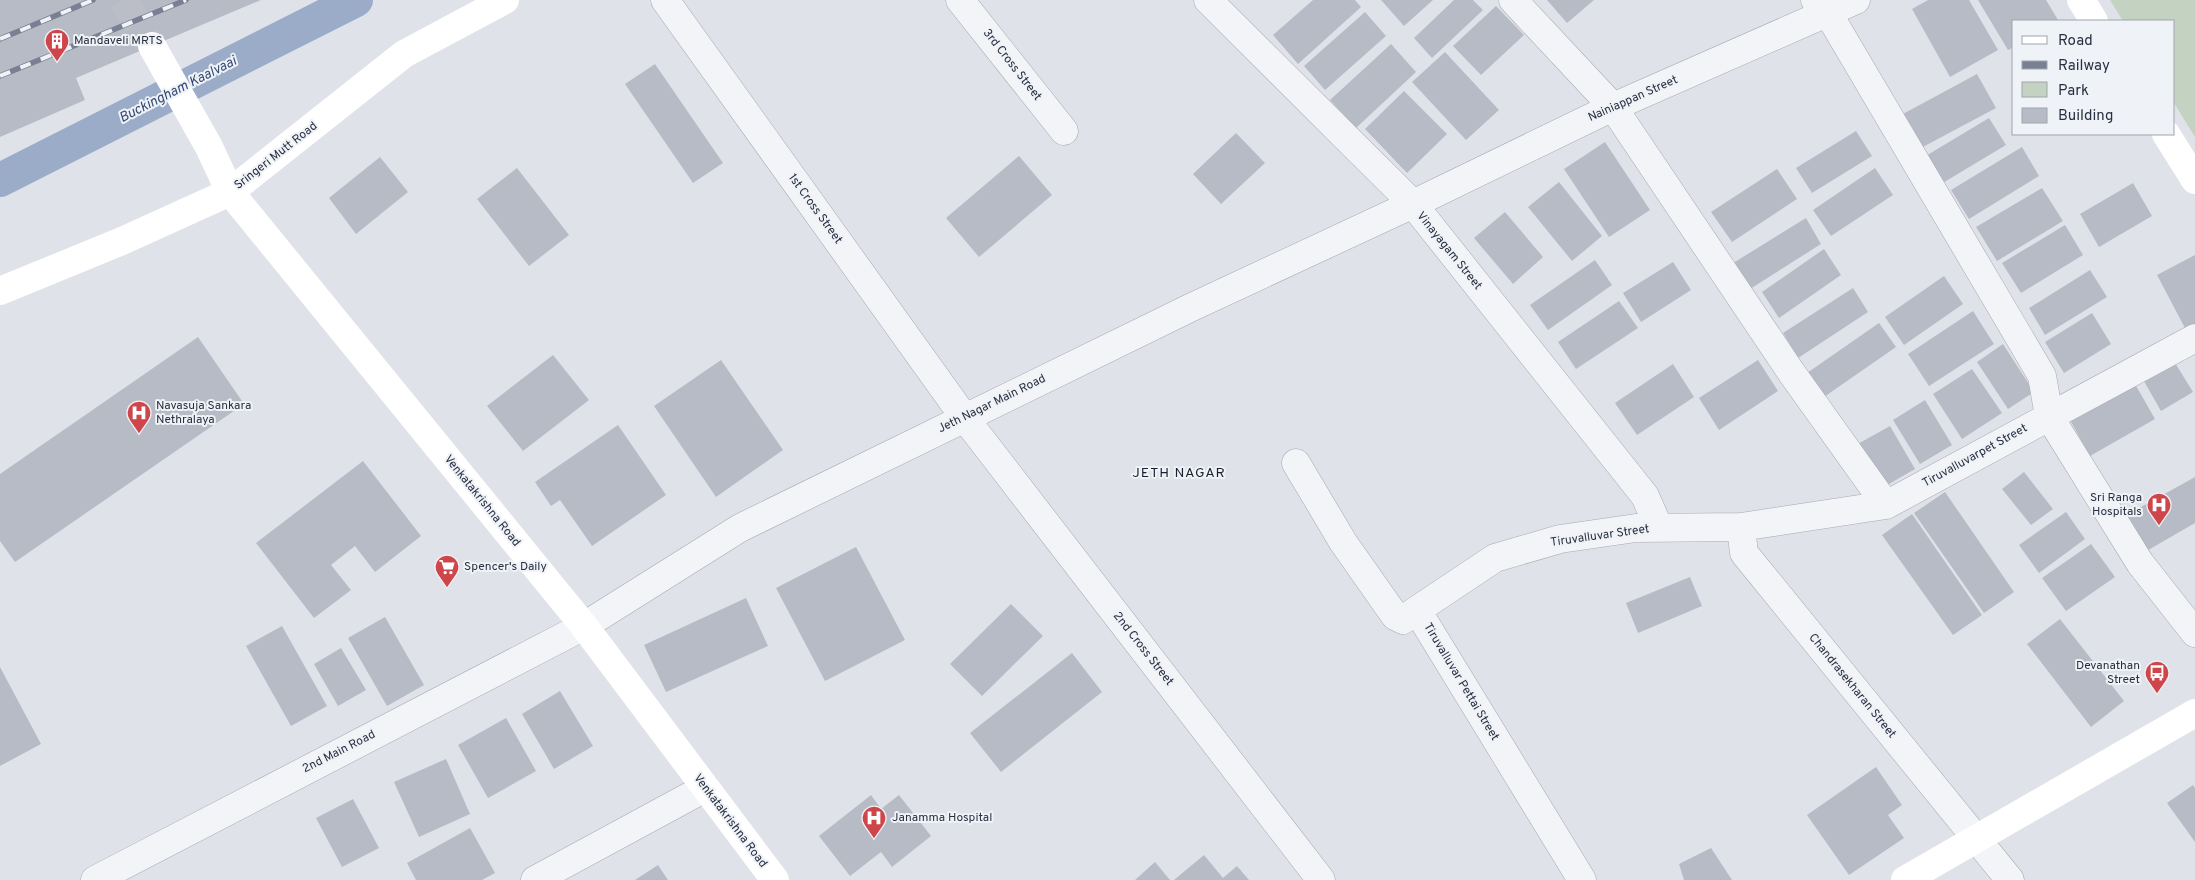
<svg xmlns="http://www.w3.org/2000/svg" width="2195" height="880" font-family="Overpass,sans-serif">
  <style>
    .green { fill: #c4d3c1 }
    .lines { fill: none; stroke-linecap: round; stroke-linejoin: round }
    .canal { stroke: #9bacc9; stroke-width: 34 }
    .building { fill: #b7bbc6 }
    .secondary-tunnel { stroke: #bbbec7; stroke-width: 28; stroke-dasharray: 28 14; stroke-linecap: butt }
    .street-casing { stroke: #a5a9b3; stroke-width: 29 }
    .street { stroke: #f3f4f7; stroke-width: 28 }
    .secondary { stroke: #fff; stroke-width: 28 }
    .rail-casing { stroke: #798093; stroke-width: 5.5 }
    .rail { stroke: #eff2f6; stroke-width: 4; stroke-dasharray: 11; stroke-linecap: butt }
    .labels { text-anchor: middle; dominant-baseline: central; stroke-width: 4; stroke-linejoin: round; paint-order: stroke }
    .poi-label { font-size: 12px; fill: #282f40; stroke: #eff2f6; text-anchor: start }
    .street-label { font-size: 12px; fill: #282f40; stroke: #eff2f6 }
    .water-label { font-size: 14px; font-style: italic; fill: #324974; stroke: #eff2f6 }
    .neighbourhood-label { font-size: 14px; letter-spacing: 1px; fill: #1b2031; stroke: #eff2f6 }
  </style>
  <rect width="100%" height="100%" fill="#e0e2e9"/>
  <path class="green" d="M2110,0H2195V137L2174,103V21H2123Z"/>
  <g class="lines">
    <path class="canal" d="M0,180L356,0"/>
  </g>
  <path class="building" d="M0,0H261L76,78L85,100L0,137Z
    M1313,0H1355L1361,7L1298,64L1273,35Z
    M1381,0H1433L1404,26Z
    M1454,0H1473L1483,10L1432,58L1414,38Z
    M1547,0H1594L1567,23Z
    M1928,0H1969L1998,50L1950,77L1912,9Z
    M1978,0H2046L2058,20L2014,21V47L2008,50Z
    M1496,6L1524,35L1481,75L1453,46Z
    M1365,12L1386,36L1325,90L1304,66Z
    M1391,44L1416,72L1356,128L1330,100Z
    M1445,52L1499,110L1466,140L1412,82Z
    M655,64L723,163L693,183L625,84Z
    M1977,74L1996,108L1919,149L1901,115Z
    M1404,91L1447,134L1407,173L1365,129Z
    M1989,118L2006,145L1941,184L1924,157Z
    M1856,131L1872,156L1812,193L1796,168Z
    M1236,133L1265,163L1221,204L1193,174Z
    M1605,142L1650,210L1609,237L1564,169Z
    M2022,147L2039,176L1969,219L1951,190Z
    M1019,156L1052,195L979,257L946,218Z
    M380,157L408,192L356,234L329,198Z
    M517,168L569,235L529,266L477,199Z
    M1875,168L1893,195L1831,236L1813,210Z
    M1777,169L1797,199L1732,242L1711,212Z
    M1559,182L1602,236L1572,261L1528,207Z
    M2133,183L2152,216L2099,247L2080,214Z
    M2042,188L2063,221L1997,261L1976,227Z
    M1505,212L1543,257L1513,284L1474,238Z
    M1806,218L1821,244L1747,291L1730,265Z
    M2065,225L2083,255L2021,293L2002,263Z
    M1824,249L1841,275L1779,318L1762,292Z
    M2195,255V325L2186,330L2157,275Z
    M1595,260L1612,285L1548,330L1530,305Z
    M1673,262L1691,290L1641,322L1623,293Z
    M2090,270L2107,297L2045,335L2029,308Z
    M1944,276L1963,304L1904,345L1885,317Z
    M1853,288L1868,312L1798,358L1783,333Z
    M1619,301L1638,328L1576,369L1558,342Z
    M1973,311L1994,344L1929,386L1908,354Z
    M2092,313L2111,344L2064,373L2045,342Z
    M1879,323L1896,347L1824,397L1807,373Z
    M198,337L244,404L15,562L0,541V474Z
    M2003,344L2034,392L2008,409L1977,362Z
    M553,355L589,400L523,451L487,406Z
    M2172,358L2193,392L2161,411L2141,376Z
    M721,360L783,450L716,497L654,406Z
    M1758,360L1778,391L1719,430L1699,398Z
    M1673,364L1694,397L1637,435L1615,403Z
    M1972,369L2002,413L1962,439L1933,394Z
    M2135,384L2155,419L2090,456L2070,420Z
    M1925,400L1952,445L1920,464L1893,420Z
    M618,425L666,495L592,546L560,500L551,506L535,482Z
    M1890,426L1915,469L1882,488L1856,445Z
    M363,461L421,536L375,572L355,546L331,565L351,590L314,618L256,543Z
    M2024,472L2053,509L2031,525L2002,489Z
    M2195,477V523L2143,553L2123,517Z
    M1945,492L2014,592L1984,613L1914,513Z
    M2066,512L2085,539L2039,573L2019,545Z
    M1912,514L1982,615L1953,635L1882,535Z
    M2091,544L2115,577L2066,611L2042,578Z
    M856,547L905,640L825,681L776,588Z
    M1690,577L1702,606L1638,633L1626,603Z
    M746,598L768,646L666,692L644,645Z
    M1011,604L1043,636L982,696L950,664Z
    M385,617L424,685L387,706L348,638Z
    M2060,619L2124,701L2091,727L2027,644Z
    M282,626L327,706L291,726L246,646Z
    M341,648L366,690L338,706L314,664Z
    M1072,653L1102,692L1001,772L970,733Z
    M0,667L41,744L0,766Z
    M560,691L593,746L554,769L522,714Z
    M506,718L536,771L488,798L458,745Z
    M446,759L470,814L419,837L394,782Z
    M1876,767L1902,805L1888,815L1904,838L1849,875L1807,815Z
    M2193,785L2195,788V842L2167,803Z
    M871,795L881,809L899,795L931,836L892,867L881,852L850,876L819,836Z
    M353,799L379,848L342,867L316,818Z
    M470,828L495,873L482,880H416L407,863Z
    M1711,848L1732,880H1684L1679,864Z
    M1204,855L1223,878L1237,866L1249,880H1174Z
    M1155,862L1170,880H1135Z
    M658,865L668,880H635Z"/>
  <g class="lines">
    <path class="secondary-tunnel" d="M123,0L152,46"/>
    <defs>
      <path id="street" d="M665,0L964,417L1321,880
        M960,0L1064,131
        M1208,0L1413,204L1645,496L1659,528
        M1513,0L1613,107L1791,372L1886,505
        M1815,0L1828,13L2042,376L2049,416L2140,563L2195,633
        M1296,463L1343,542L1395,616L1403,620L1417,610L1582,880
        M1741,527L1744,553L2010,880
        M1417,610L1495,558L1560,539L1636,528L1741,527L1886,505L2195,338
        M95,880L584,626L740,528L1192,307L1413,204L1613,107L1856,0
        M535,880L705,788"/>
    </defs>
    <use href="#street" class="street-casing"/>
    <use href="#street" class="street"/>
    <path class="secondary" d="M2081,0L2094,21
      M152,46L209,147L230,192L584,626L775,880
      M2166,134L2195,180
      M0,291L122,241L230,192L404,54L505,0
      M1905,880L2195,713"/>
    <defs>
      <path id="rail" d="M0,39L93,0
        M0,76L186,0"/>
    </defs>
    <use href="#rail" class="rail-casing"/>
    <use href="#rail" class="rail"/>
  </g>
  <defs>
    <symbol id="building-pin" viewBox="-11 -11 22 30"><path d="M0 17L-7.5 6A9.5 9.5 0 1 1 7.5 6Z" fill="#ce454a" stroke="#eff2f6"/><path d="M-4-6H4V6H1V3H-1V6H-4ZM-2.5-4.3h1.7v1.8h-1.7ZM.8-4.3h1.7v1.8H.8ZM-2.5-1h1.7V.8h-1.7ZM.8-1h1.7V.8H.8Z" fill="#fff"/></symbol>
    <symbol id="hospital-pin" viewBox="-11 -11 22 30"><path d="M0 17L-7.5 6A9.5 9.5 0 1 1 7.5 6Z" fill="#ce454a" stroke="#eff2f6"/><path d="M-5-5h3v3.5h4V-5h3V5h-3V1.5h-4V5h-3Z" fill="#fff"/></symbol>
    <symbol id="supermarket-pin" viewBox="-11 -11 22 30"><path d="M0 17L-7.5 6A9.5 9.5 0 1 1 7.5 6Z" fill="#ce454a" stroke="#eff2f6"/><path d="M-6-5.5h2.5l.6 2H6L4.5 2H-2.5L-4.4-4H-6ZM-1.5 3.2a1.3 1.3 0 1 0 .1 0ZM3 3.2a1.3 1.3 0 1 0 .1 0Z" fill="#fff"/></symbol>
    <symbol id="bus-pin" viewBox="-11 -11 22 30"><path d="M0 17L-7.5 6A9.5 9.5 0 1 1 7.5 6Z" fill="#ce454a" stroke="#eff2f6"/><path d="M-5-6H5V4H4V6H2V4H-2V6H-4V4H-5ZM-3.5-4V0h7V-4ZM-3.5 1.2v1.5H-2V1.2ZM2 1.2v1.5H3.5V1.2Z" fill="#fff"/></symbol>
  </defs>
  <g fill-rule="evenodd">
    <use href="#building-pin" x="43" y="27" width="28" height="38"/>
    <use href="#hospital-pin" x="125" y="399" width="28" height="38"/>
    <use href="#hospital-pin" x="2145" y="491" width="28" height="38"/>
    <use href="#supermarket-pin" x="433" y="553" width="28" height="38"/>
    <use href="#bus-pin" x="2143" y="659" width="28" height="38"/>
    <use href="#hospital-pin" x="860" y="804" width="28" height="38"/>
  </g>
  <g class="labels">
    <g class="poi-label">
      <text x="74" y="41">Mandaveli MRTS</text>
      <text x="156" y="406">Navasuja Sankara<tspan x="156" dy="14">Nethralaya</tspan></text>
      <text x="2142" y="498" text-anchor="end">Sri Ranga<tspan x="2142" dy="14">Hospitals</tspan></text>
      <text x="464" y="567">Spencer's Daily</text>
      <text x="2140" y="666" text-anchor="end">Devanathan<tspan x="2140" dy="14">Street</tspan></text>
      <text x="892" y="818">Janamma Hospital</text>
    </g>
    <g class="street-label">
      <text transform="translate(1012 65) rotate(52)">3rd Cross Street</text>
      <text transform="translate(1633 99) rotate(-24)">Nainiappan Street</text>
      <text transform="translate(276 156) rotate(-38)">Sringeri Mutt Road</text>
      <text transform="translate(815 209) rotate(54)">1st Cross Street</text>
      <text transform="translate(1449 251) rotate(51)">Vinayagam Street</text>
      <text transform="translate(992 404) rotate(-26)">Jeth Nagar Main Road</text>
      <text transform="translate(1975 456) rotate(-29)">Tiruvalluvarpet Street</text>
      <text transform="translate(482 501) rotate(51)">Venkatakrishna Road</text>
      <text transform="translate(1600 536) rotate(-8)">Tiruvalluvar Street</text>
      <text transform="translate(1143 649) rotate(52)">2nd Cross Street</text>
      <text transform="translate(1461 682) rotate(59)">Tiruvalluvar Pettai Street</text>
      <text transform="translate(1852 686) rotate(51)">Chandrasekharan Street</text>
      <text transform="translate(339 752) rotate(-27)">2nd Main Road</text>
      <text transform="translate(730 821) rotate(53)">Venkatakrishna Road</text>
    </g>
    <g class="water-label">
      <text transform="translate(178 90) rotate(-27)">Buckingham Kaalvaai</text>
    </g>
    <g class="neighbourhood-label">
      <text x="1179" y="473">JETH NAGAR</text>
    </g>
  </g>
  <rect x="2012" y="20" width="162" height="115" fill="#eff2f6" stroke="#9fa4ad"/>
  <rect x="2022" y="36" width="25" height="8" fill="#ffffff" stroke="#9fa4ad"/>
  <text x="2058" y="45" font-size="15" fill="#282f40">Road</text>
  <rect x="2022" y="61" width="25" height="8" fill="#798093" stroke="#9fa4ad"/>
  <text x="2058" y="70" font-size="15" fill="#282f40">Railway</text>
  <rect x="2022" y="82" width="25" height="15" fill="#c4d3c1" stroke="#9fa4ad"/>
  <text x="2058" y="95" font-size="15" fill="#282f40">Park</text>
  <rect x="2022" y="108" width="25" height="15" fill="#b7bbc6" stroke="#9fa4ad"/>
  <text x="2058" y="120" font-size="15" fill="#282f40">Building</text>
</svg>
